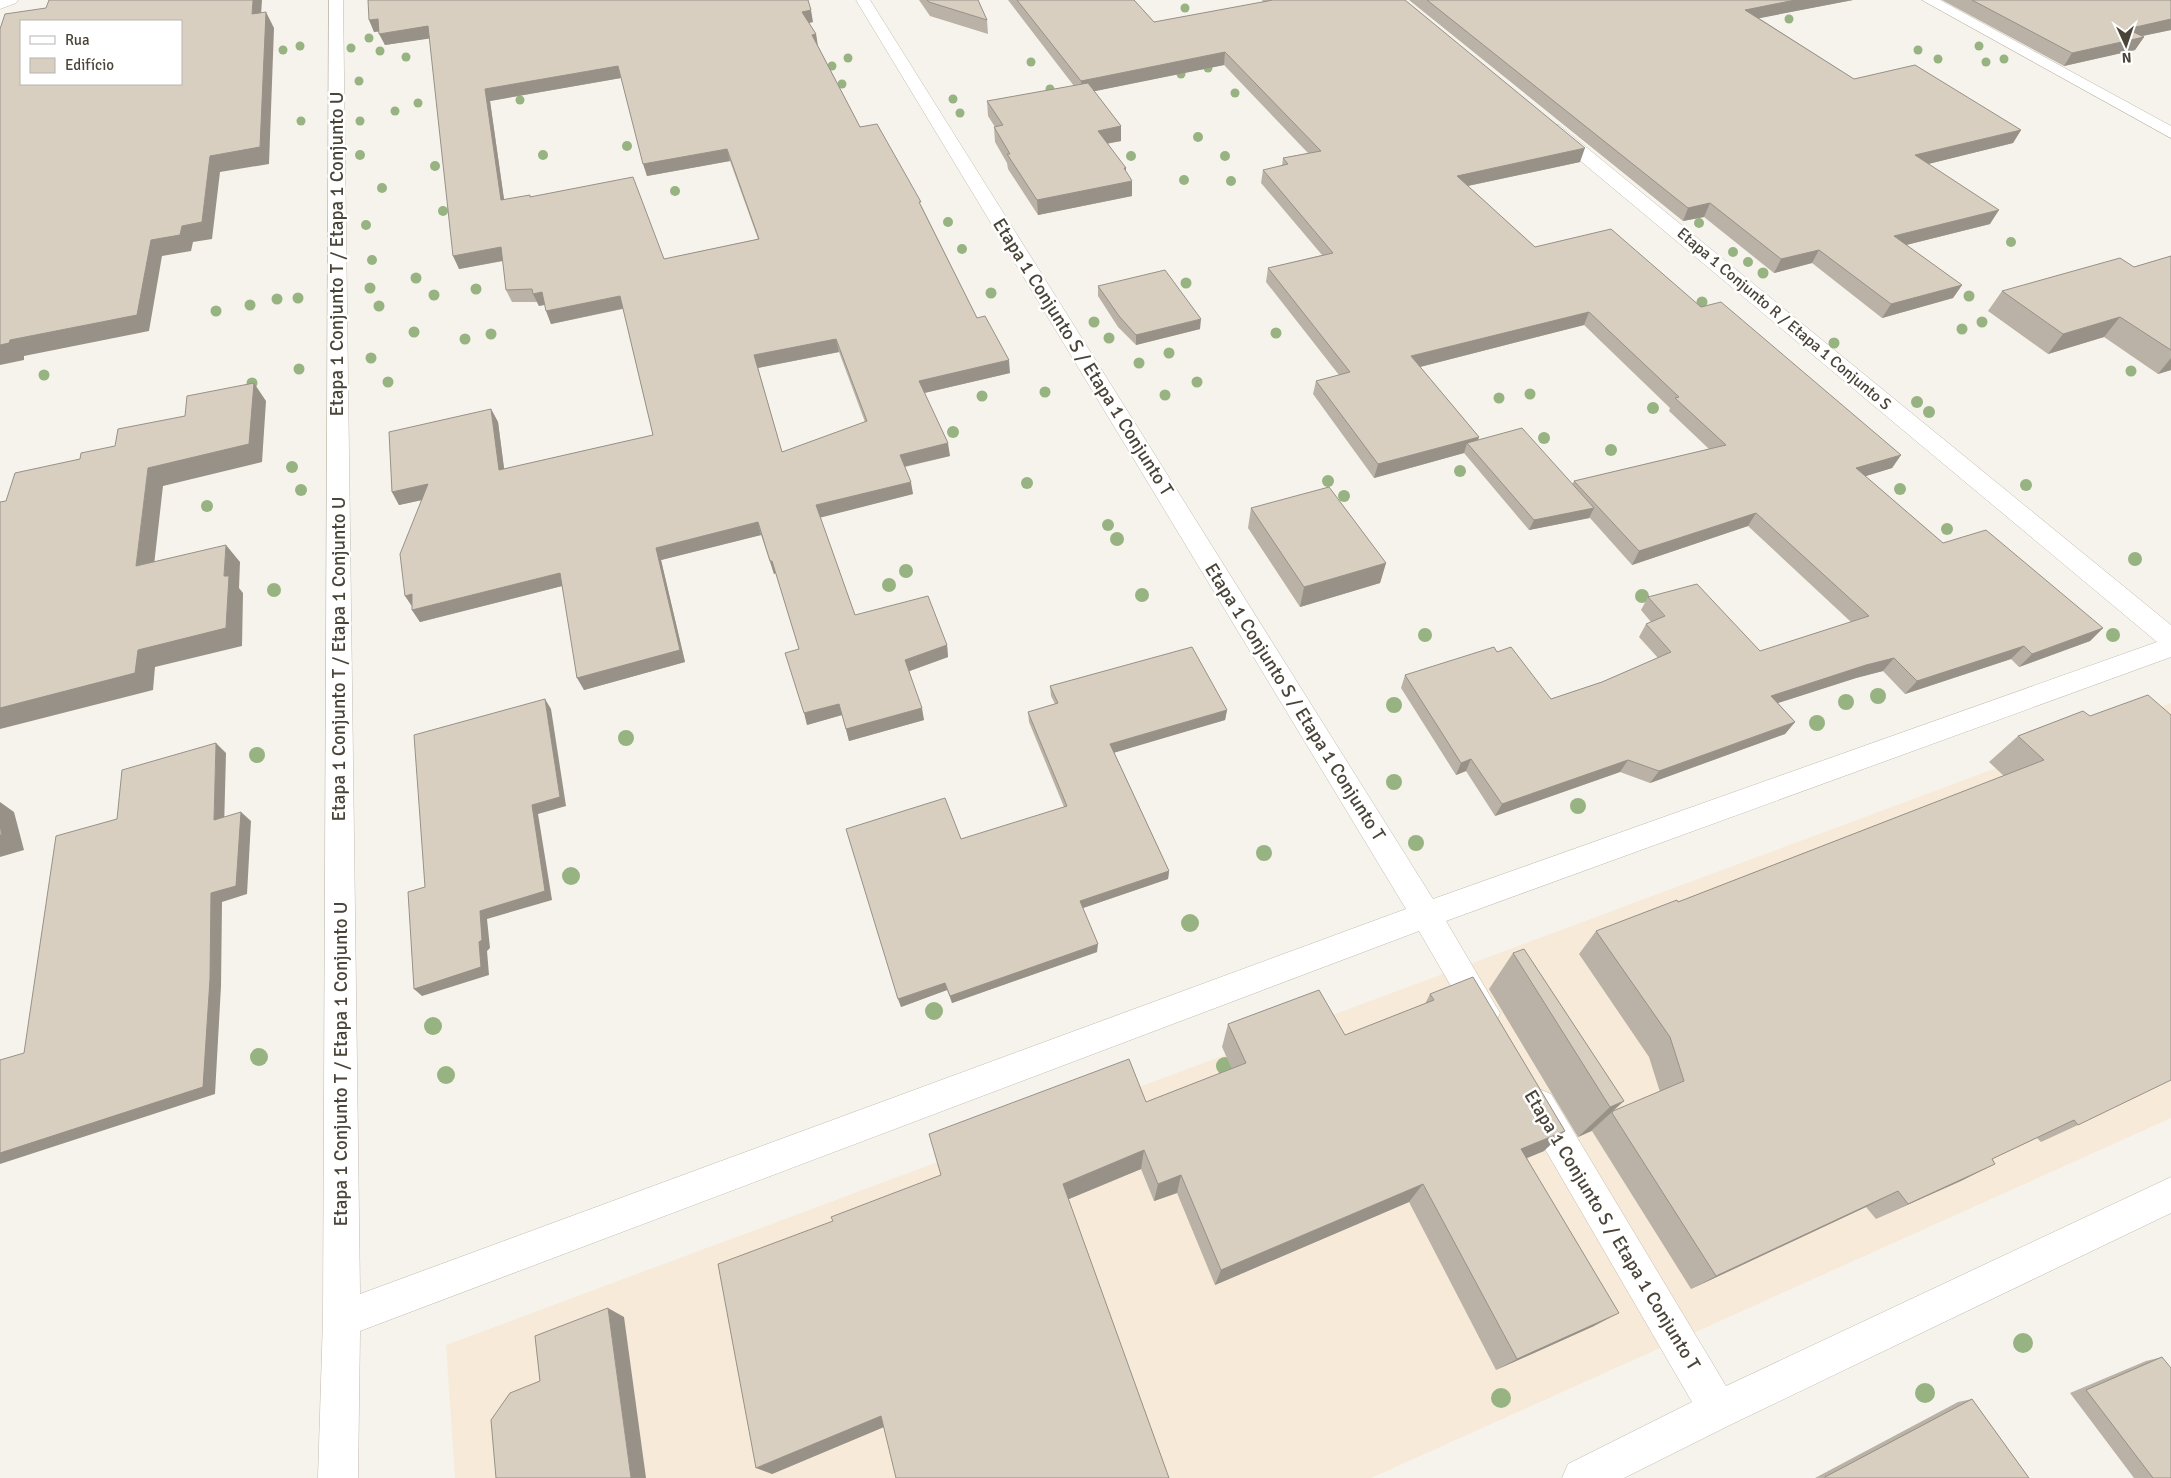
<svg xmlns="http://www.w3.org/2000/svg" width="2171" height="1478" font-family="Signika,sans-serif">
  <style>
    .commercial { fill: #f7ead8 }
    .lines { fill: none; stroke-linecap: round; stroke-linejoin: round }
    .minor-casing { stroke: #c2bbae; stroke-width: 1 }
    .minor { fill: #fff; fill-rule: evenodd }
    .tree { fill: #97b381 }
    .wall { fill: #bab2a6; fill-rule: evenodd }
    .shaded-wall { fill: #979187 }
    .building { fill: #d8cfc1; stroke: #979187; fill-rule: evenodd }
    .labels { text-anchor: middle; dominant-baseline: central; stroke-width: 5; stroke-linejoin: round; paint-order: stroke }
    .far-street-label { font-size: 16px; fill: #4b4439; stroke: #fff }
    .street-label { font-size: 19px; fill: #4b4439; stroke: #fff }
  </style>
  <rect width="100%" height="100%" fill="#f6f3ec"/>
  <path class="commercial" d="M2171,703V1118L1371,1478H455L446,1345Z"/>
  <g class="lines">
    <defs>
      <path id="minor" d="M0,0H18L16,3L0,9Z
        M329,0H343L360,1294L1406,909L856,0H870L1433,899L2157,642L1547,133L1544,129L1547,125H1559L2171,625V657L1446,921L1500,1013L1495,1024L1484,1028L1473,1024L1419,931L360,1331L358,1478H318L323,1319Z
        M1922,0H1940L2171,126V138Z
        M1539,1089L1551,1094L1726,1386L2171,1177V1213L1732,1424L1624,1478H1562L1568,1464L1692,1402L1527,1118L1522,1106L1527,1094Z"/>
    </defs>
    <use href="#minor" class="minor-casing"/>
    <use href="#minor" class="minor"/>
  </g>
  <g class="tree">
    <circle cx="1185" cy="8" r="4.5"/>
    <circle cx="1789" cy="19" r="4.5"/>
    <circle cx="369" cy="38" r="4.5"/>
    <circle cx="300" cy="46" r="4.5"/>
    <circle cx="1979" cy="46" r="4.5"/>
    <circle cx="351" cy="48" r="4.5"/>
    <circle cx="283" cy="50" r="4.5"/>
    <circle cx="1918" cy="50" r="4.5"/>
    <circle cx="380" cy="51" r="4.5"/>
    <circle cx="406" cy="57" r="4.5"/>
    <circle cx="848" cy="58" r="4.5"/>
    <circle cx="1938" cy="59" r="4.5"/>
    <circle cx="2004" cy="59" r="4.5"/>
    <circle cx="1031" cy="62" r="4.5"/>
    <circle cx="1986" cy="62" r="4.5"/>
    <circle cx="832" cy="66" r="4.5"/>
    <circle cx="1208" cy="68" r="4.5"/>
    <circle cx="1181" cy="74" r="4.5"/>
    <circle cx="359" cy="81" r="4.5"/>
    <circle cx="842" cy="84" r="4.5"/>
    <circle cx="1050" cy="89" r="4.5"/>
    <circle cx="1235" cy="93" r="4.5"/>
    <circle cx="953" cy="99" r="4.5"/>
    <circle cx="520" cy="100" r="4.5"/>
    <circle cx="418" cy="103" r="4.5"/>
    <circle cx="395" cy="111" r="4.5"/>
    <circle cx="960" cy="113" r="4.5"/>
    <circle cx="301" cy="121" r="4.5"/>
    <circle cx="360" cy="121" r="4.5"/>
    <circle cx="1198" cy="137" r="5"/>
    <circle cx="627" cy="146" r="5"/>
    <circle cx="360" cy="155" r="5"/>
    <circle cx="543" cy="155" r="5"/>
    <circle cx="1131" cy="156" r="5"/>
    <circle cx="1225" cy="156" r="5"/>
    <circle cx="435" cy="166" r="5"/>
    <circle cx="1184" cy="180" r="5"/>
    <circle cx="1231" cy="181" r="5"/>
    <circle cx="382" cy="188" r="5"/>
    <circle cx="675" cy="191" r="5"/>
    <circle cx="443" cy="211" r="5"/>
    <circle cx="948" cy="222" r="5"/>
    <circle cx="1699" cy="223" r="5"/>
    <circle cx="366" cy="225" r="5"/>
    <circle cx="2011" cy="242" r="5"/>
    <circle cx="962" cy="249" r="5"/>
    <circle cx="1733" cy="252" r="5"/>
    <circle cx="372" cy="260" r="5"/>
    <circle cx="1748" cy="262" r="5"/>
    <circle cx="1763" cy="273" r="5.5"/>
    <circle cx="416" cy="278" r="5.5"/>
    <circle cx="1186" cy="283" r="5.5"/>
    <circle cx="370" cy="288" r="5.5"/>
    <circle cx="476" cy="289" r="5.5"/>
    <circle cx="991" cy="293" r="5.5"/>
    <circle cx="434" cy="295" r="5.5"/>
    <circle cx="1969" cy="296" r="5.5"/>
    <circle cx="298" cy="298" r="5.5"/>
    <circle cx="277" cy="299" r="5.5"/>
    <circle cx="1702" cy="302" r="5.5"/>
    <circle cx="250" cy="305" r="5.5"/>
    <circle cx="379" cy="306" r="5.5"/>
    <circle cx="216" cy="311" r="5.5"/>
    <circle cx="1094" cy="322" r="5.5"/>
    <circle cx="1982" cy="322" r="5.5"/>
    <circle cx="1962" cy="329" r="5.5"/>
    <circle cx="414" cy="332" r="5.5"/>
    <circle cx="1276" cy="333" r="5.5"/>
    <circle cx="491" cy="334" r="5.5"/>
    <circle cx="1109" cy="338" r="5.5"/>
    <circle cx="465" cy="339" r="5.5"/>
    <circle cx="1834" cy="343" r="5.5"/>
    <circle cx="1169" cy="353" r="5.5"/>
    <circle cx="371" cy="358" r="5.5"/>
    <circle cx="1139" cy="363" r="5.5"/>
    <circle cx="299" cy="369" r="5.5"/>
    <circle cx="2131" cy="371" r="5.5"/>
    <circle cx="44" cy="375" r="5.5"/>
    <circle cx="388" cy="382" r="5.5"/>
    <circle cx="1197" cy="382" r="5.5"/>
    <circle cx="252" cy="383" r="5.5"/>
    <circle cx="1045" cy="392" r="5.5"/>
    <circle cx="1530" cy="394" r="5.5"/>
    <circle cx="1165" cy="395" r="5.5"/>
    <circle cx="982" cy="396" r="5.5"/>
    <circle cx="1499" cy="398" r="5.5"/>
    <circle cx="1917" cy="402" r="6"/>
    <circle cx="1653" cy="408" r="6"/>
    <circle cx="1929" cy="412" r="6"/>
    <circle cx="953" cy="432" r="6"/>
    <circle cx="1544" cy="438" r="6"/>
    <circle cx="1611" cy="450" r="6"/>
    <circle cx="292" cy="467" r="6"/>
    <circle cx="1460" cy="471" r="6"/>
    <circle cx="1328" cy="481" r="6"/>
    <circle cx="1027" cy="483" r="6"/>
    <circle cx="2026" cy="485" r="6"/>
    <circle cx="1900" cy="489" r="6"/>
    <circle cx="301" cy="490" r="6"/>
    <circle cx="1344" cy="496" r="6"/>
    <circle cx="207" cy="506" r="6"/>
    <circle cx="1108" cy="525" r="6"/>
    <circle cx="1947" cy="529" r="6"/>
    <circle cx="1117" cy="539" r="7"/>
    <circle cx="2135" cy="559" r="7"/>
    <circle cx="906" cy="571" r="7"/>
    <circle cx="889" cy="585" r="7"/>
    <circle cx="274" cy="590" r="7"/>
    <circle cx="1142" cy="595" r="7"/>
    <circle cx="1642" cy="596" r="7"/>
    <circle cx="1425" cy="635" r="7"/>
    <circle cx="2113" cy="635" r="7"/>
    <circle cx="1878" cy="696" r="8"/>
    <circle cx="1846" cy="702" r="8"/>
    <circle cx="1394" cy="705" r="8"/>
    <circle cx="1817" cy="723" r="8"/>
    <circle cx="626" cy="738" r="8"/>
    <circle cx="257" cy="755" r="8"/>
    <circle cx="1394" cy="782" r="8"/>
    <circle cx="1578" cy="806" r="8"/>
    <circle cx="1416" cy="843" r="8"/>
    <circle cx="1264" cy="853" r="8"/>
    <circle cx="571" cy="876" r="9"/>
    <circle cx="1190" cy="923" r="9"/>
    <circle cx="934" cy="1011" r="9"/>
    <circle cx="433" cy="1026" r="9"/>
    <circle cx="259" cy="1057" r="9"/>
    <circle cx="1225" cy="1066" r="9"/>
    <circle cx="446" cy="1075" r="9"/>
    <circle cx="2023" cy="1343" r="10"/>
    <circle cx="1925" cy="1393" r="10"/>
    <circle cx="1501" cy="1398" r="10"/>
  </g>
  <path class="wall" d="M368,0L813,22L808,23L816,34L817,44L860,127L922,207L977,318L1010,373L924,393L950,456L905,467L913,494L820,517L855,615L947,645L948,657L909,671L924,720L849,741L842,715L807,725L799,649L776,573L774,574L761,535L661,560L685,662L584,690L562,586L420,622L412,610L422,500L399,505L392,492L491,409L498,422L504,469L653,435L623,309L551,324L545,305L539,306L537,302H512L506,290L503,261L459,269L430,38L385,45L379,31L374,32ZM621,78L647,176L730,161L758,239L664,259L530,197V195L504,200L490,101ZM839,352L865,422L782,452L758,368Z
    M919,0H978L987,20L988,34L930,16Z
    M1008,0H1134L1154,22L1263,2L1262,0H1405L1580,162L1468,186L1535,247L1701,307L1901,455L1892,468L1865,476L1943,543L2103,628L2090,641L2019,667L2011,659L1905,694L1883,671L1856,678L1778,703L1795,722L1785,734L1650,783L1620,772L1495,816L1466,771L1456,775L1401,688L1405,675L1497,652L1551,699L1602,682L1658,658L1639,637L1646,624L1651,622L1641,610L1648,597L1760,651L1851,622L1748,526L1632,565L1590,518L1529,530L1464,453L1374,478L1313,394L1316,381L1339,375L1266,282L1268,268L1322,255L1261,183L1263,170L1282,166L1283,158L1308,153L1224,65L1094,91L1121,126V141L1107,144L1125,171L1132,196L1038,215L1008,169L1007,163L995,142L994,127H995L988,116L987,101L1074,86ZM1584,325L1670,408L1669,411L1709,449L1574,481L1572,484L1478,440L1479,437L1420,367Z
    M1409,0H1853L1759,18L1854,79L2021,130L2013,143L1928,164L1990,224L1906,245L1962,285L1953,298L1882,318L1812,263L1774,273L1704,217L1683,221Z
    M1942,0H2171V30L2142,36L2144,37L2135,50L2064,66Z
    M2171,256V370L2158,374L2104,337L2048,354L1988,311L2002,291L2134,267Z
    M1098,286L1200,329L1136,345L1118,327L1098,296Z
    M1251,508L1386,563L1380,583L1300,607L1248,528Z
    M1050,686L1227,710L1225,720L1114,752L1169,871L1168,879L1083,908L1097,952L952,1003L947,990L901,1007L1064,807L1029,722L1028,712L1055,704L1051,696Z
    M2083,711L2078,1125L2041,1142L2037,1138L1992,1159L1995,1164L1876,1219L1866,1207L1691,1289L1592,1131L1578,1137L1489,989L1513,953L1613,1111L1660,1092L1649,1057L1579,954L1596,931L1678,902L2004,776L1989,762L2018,736Z
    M1430,994L1544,1151L1527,1158L1594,1326L1496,1370L1409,1202L1215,1285L1177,1193L1154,1201L1141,1169L1069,1199L884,1427L772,1474L833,1221L1146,1102L1232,1069L1222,1047L1228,1024L1345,1035L1425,1004Z
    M2162,1357L2171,1478H2134L2070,1393L2146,1361Z
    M1972,1399L2029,1478H1815L1958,1402Z"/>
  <path class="shaded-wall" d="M253,0H262L260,30L252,14Z
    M1795,0H1853L1740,22L1745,10Z
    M811,10L813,22L804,24L802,12Z
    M266,12L274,28L269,164L220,172L212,239L193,242L191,251L162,256L149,331L24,356V360L0,365V345L10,340L151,240L182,226L210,156Z
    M378,19L384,31L374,32L369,20Z
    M2171,19V30L2118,41L2127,29Z
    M428,26L433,38L385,45L379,34Z
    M816,34L818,46L812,35Z
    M2144,37L2135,50L2064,66L2072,53Z
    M1225,52L1224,65L1081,94V81Z
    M618,66L621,78L490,101L506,213L501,200L485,89Z
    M1121,126V141L1097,145L1098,131Z
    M2021,130L2013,143L1908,169L1915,155Z
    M1585,148L1580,162L1453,189L1457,176Z
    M727,149L730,161L647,176L643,164Z
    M1124,168H1126L1125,182L1132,181V196L1038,215L1037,200Z
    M1710,203L1704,217L1683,221L1688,208Z
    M1999,210L1990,224L1886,250L1894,236Z
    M501,247L507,260L459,269L453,256Z
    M1819,250L1812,263L1774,273L1781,259Z
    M1962,285L1953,298L1882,318L1891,304Z
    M542,292L547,304L539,306L533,294Z
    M620,296L625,308L551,324L546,311Z
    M1589,312L1584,325L1408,370L1411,356Z
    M2120,317L2104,337L2048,354L2063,334Z
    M1201,319L1200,329L1136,345V335Z
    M836,339L839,352L757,368L754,355Z
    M2171,358V370L2158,374Z
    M1009,360L1010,373L920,394L919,381Z
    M254,383L266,401L262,462L163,486L152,583L136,566L148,468Z
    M491,409L498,422L506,483L499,470Z
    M1479,437L1475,450L1467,443L1464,453L1374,478L1378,464Z
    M948,443L950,456L902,467L900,455Z
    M1901,455L1892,468L1847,482L1856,468Z
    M911,482L913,494L819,518L816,505Z
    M428,484L436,497L399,505L392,492Z
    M1594,508L1589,518L1529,530L1534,520Z
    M1756,513L1748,526L1632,565L1639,551Z
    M758,522L761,535L661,560L685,662L584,690L577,678L656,548Z
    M226,545L240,562L239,588L243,593L242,646L155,667L153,690L0,729V708L138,650L224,576Z
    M770,561H772L776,573L774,574Z
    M1386,563L1380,583L1300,607L1304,587Z
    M560,573L566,585L420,622L412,610Z
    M412,594L413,608L405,596Z
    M2103,628L2090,641L2019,667L2032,654Z
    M947,645L948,657L907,672L905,660Z
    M2024,646L2011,659L1905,694L1917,681Z
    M1894,658L1883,671L1856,678L1762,708L1771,696L1866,665Z
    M545,699L551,709L566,806L538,814L552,900L487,919L490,948L487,951L489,975L422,996L414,989L479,942L480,911L532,805Z
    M839,704L842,715L807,725L804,713Z
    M922,708L924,720L849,741L846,729Z
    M1227,710L1225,720L1110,754V744Z
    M1795,722L1785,734L1650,783L1659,771Z
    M216,743L226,753L224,829L214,820Z
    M1471,759L1466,771L1456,775L1461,763Z
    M1628,760L1620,772L1495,816L1502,804Z
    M0,802L14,812L24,850L0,857Z
    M241,812L251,821L247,894L222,902L221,986L215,1094L0,1164V1153L211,893Z
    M1169,871L1168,879L1080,909V901Z
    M1098,944L1097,952L952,1003L950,996Z
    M945,983L947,990L901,1007L898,999Z
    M1624,1101L1591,1131L1578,1137L1610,1107Z
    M1565,1131L1544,1151L1503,1168L1521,1149Z
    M1144,1150L1141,1169L1064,1201L1063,1184Z
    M1995,1164L1961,1181L1876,1219L1908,1204Z
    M1181,1175L1177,1193L1154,1201L1158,1184Z
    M1423,1184L1409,1202L1215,1285L1221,1270Z
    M1898,1191L1866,1207L1691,1289L1716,1276Z
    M608,1308L624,1317L646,1478H631Z
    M1619,1313L1594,1326L1496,1370L1517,1359Z
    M881,1416L891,1424L772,1474L756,1468Z"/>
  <path class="building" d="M49,0H253L252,14L266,12L260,147L210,156L202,222L182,226L180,235L151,240L137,315L10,340L9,343L0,345V29L5,14L46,8ZM21,21H181V84H21Z
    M368,0H808L811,10L802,12L816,34L812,35L860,127L877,124L921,202H919L977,318L985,316L1009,360L919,381L948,443L900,455L911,482L816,505L855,615L928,596L947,645L905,660L922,708L846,729L839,704L804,713L785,653L799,649L772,561H770L758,522L656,548L680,650L577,678L560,573L412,610V594L405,596L400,554L428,484L392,492L389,432L491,409L499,470L653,435L620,296L546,311L542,292L533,294L532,289L506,290L501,247L453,256L428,26L379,34L378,19L369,20ZM618,66L643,164L727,149L759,239L664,259L633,177L530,197V195L501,200L485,89ZM836,339L867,421L782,452L754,355Z
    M927,0H978L987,20L929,2Z
    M1017,0H1134L1154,22L1273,0H1405L1585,148L1457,176L1535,247L1611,229L1701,307L1721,302L1901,455L1856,468L1943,543L1986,530L2103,628L2032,654L2024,646L1917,681L1894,658L1866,665L1771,696L1795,722L1659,771L1628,760L1502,804L1471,759L1461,763L1405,675L1494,647L1497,652L1511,647L1551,699L1602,682L1671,652L1646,624L1665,616L1648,597L1697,584L1760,651L1869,616L1756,513L1639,551L1574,481L1726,445L1675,398L1679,397L1589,312L1411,356L1479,437L1378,464L1316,381L1350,372L1268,268L1333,253L1263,170L1288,164L1283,158L1321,151L1225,52L1081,81Z
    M1427,0H1795L1745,10L1854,79L1915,65L2021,130L1915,155L1999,210L1894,236L1962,285L1891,304L1819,250L1781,259L1710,203L1688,208Z
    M1972,0H2171V19L2127,29L2144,37L2072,53Z
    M1088,83L1121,126L1098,131L1126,168H1124L1132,181L1037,200L1007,154H1010L994,127L1003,125L987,101Z
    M2171,256V350L2120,317L2063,334L2002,291L2120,258L2134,267Z
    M1165,270L1201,319L1136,335L1119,316L1098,286Z
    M254,383L249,444L148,468L136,566L226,545L224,576H229L226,628L138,650L135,673L0,708V502L6,501L15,473L80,459L81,453L115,446L118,429L185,416L187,396Z
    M1522,428L1594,508L1534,520L1467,443Z
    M1329,487L1386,563L1304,587L1251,508Z
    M1192,647L1227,710L1110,744L1169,871L1080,901L1098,944L950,996L945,983L898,999L846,829L945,798L961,839L1067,806L1028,712L1058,703L1050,686Z
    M2148,695L2171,715V1080L2078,1125L2074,1120L1992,1159L1995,1164L1908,1204L1898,1191L1716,1276L1612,1113L1613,1111L1684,1081L1670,1037L1596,931L1677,900L1678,902L2044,760L2018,736L2083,711L2090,716Z
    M545,699L560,797L532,805L545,891L480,911L482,940L479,942L481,967L414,989L408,892L425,887L414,735Z
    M216,743L214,820L241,812L236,886L211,893L210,979L203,1087L0,1153V1060L24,1053L56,836L117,819L122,770Z
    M0,825L2,835H0Z
    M1524,949L1624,1101L1610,1107L1513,953Z
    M1473,977L1565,1131L1521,1149L1619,1313L1517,1359L1423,1184L1221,1270L1181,1175L1158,1184L1144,1150L1063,1184L1169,1478H896L881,1416L756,1468L718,1264L833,1221L831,1217L941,1175L929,1134L1129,1059L1146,1102L1246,1063L1228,1024L1319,990L1345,1035L1434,1000L1430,994Z
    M608,1308L631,1478H496L491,1420L510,1393L540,1381L535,1336Z
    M2162,1357L2171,1368V1478H2153L2086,1390Z
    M1972,1399L2029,1478H1825V1477Z"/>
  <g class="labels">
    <g class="far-street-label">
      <text transform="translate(1784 319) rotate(40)">Etapa 1 Conjunto R / Etapa 1 Conjunto S</text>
    </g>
    <g class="street-label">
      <text transform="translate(337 254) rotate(-90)">Etapa 1 Conjunto T / Etapa 1 Conjunto U</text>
      <text transform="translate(1083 357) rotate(58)">Etapa 1 Conjunto S / Etapa 1 Conjunto T</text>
      <text transform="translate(339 659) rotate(-90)">Etapa 1 Conjunto T / Etapa 1 Conjunto U</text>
      <text transform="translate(1295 702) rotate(58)">Etapa 1 Conjunto S / Etapa 1 Conjunto T</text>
      <text transform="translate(341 1064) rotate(-90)">Etapa 1 Conjunto T / Etapa 1 Conjunto U</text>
      <text transform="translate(1612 1230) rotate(59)">Etapa 1 Conjunto S / Etapa 1 Conjunto T</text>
    </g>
  </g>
  <rect x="20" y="20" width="162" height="65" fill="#ffffff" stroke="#b7b4b0"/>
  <rect x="30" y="36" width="25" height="8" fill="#ffffff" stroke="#b7b4b0"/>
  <text x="65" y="45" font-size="15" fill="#4b4439">Rua</text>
  <rect x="30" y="58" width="25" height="15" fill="#d8cfc1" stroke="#b7b4b0"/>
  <text x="65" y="70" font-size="15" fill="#4b4439">Edifício</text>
  <g transform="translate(2126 45) rotate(177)" stroke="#ffffff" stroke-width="4" paint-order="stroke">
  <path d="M0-4L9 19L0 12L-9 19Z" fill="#4b4439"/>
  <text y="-8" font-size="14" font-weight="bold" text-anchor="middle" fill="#4b4439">N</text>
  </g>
</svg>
